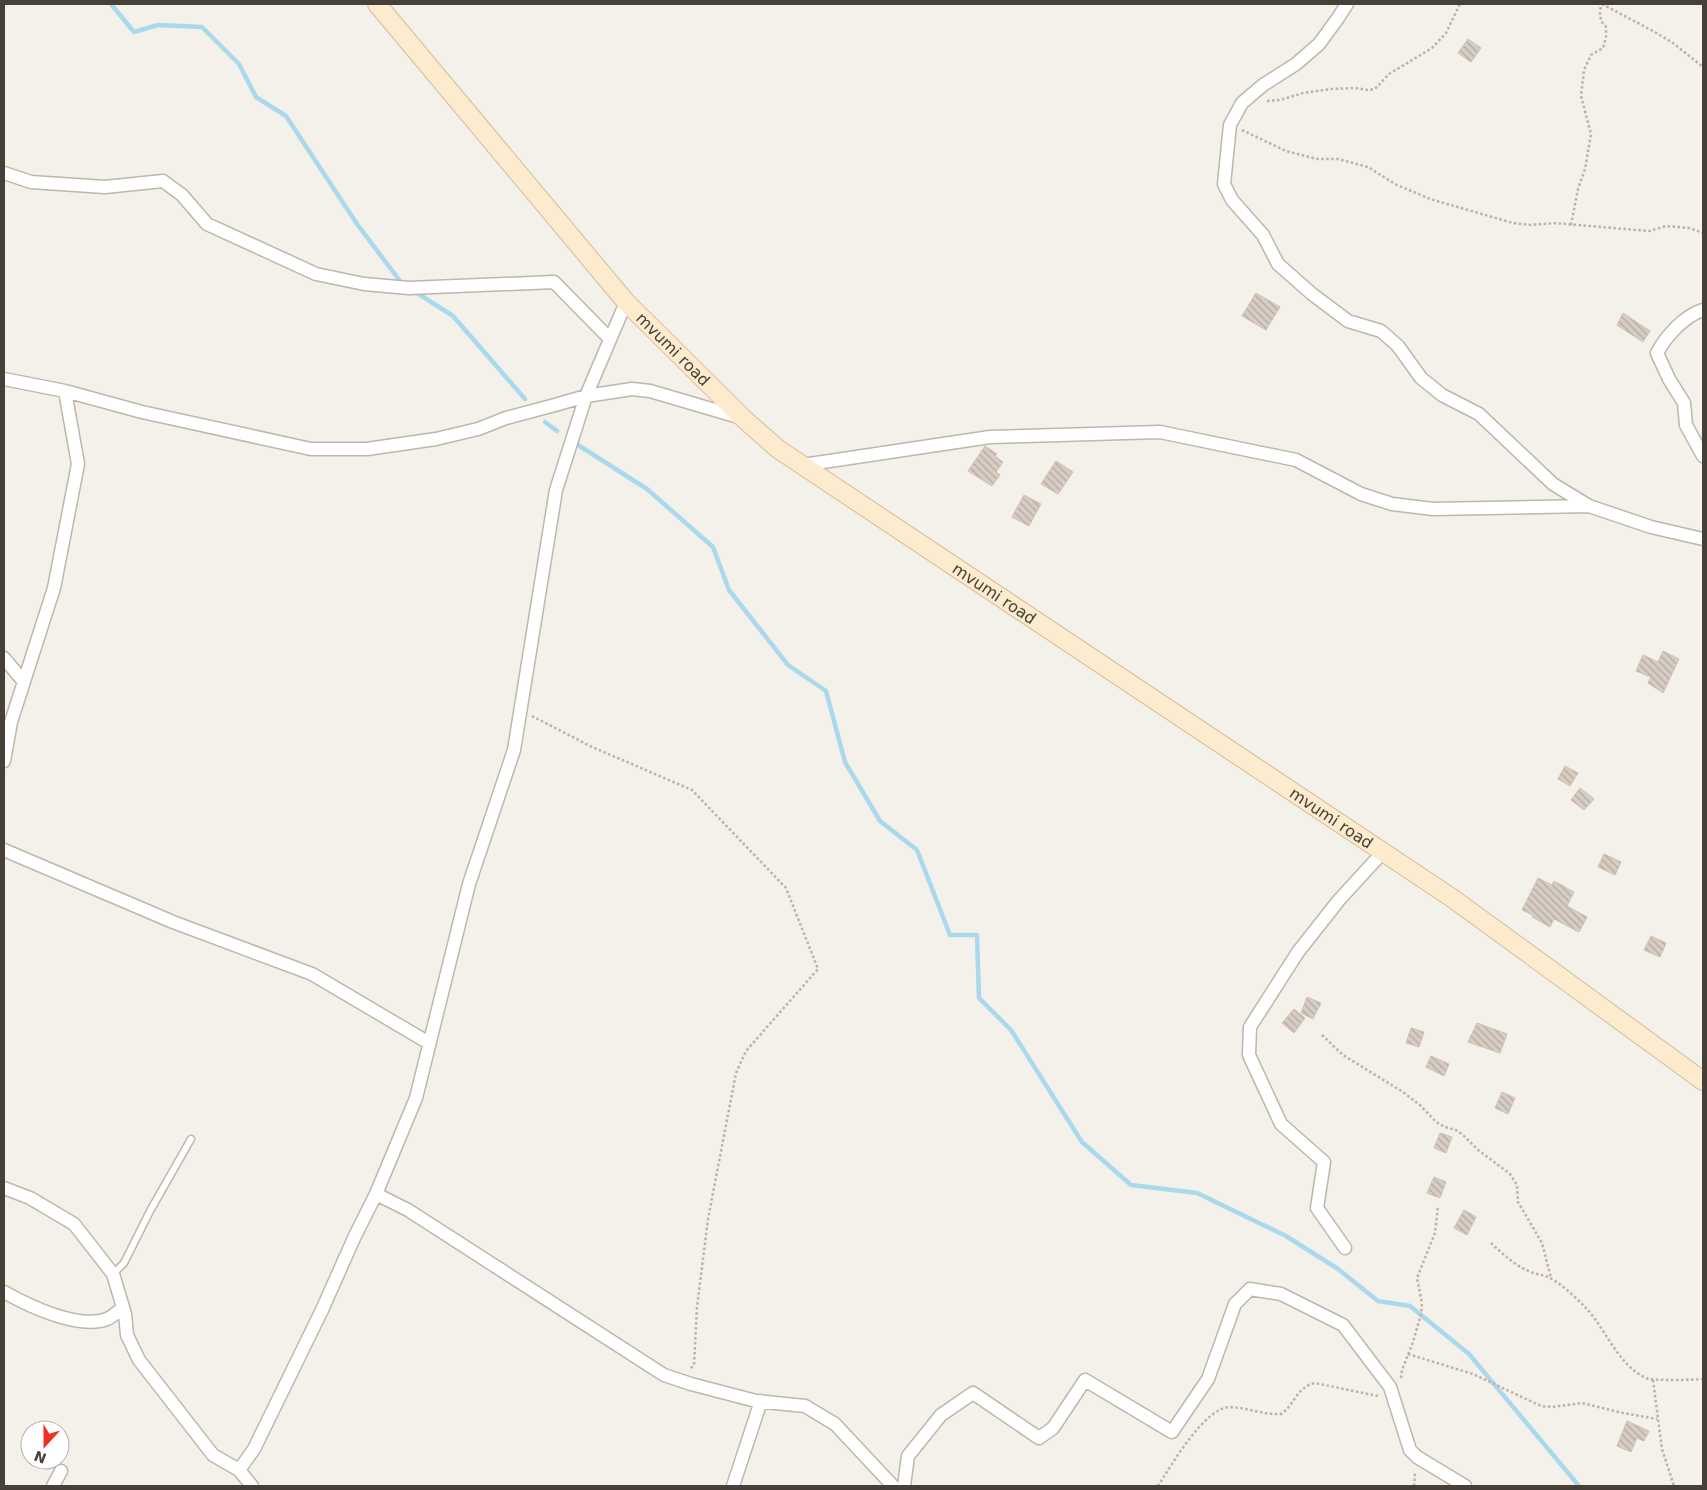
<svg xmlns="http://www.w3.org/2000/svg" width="1707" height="1490" font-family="'DejaVu Sans',sans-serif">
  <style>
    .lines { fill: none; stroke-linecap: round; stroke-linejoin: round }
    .stream { stroke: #aad9ed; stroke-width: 4.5 }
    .building { fill: url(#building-back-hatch); stroke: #cfc1b3 }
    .lane-casing { stroke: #bfb6ad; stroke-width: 9 }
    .street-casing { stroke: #bfb6ad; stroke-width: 15 }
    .secondary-casing { stroke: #d1bd9c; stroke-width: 20 }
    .path { stroke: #c0b09f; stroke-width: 2.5; stroke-dasharray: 2.5 2.5; stroke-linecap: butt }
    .lane { stroke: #fff; stroke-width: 6 }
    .street { stroke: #fff; stroke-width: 12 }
    .secondary { stroke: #fcebcc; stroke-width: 18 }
    .labels { text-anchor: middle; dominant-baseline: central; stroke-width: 4.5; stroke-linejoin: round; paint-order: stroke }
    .street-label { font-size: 16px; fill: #474038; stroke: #fff }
  </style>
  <defs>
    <pattern id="building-back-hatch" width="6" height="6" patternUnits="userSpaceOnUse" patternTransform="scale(1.25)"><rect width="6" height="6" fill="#d8cdc3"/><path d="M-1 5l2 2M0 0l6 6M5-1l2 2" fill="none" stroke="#b1a89f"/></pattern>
  </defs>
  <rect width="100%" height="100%" fill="#f4f0ea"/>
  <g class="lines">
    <path class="stream" d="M111,4L134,32L158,25L202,27L239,64L256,97L286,116L357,224L403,285
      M414,291L453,316L525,399
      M545,422L557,431
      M578,445L647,489L713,547L729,590L788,665L826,691L845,762L880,821L917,850L950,935H977L979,998L1011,1030L1082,1142L1131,1185L1197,1193L1286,1236L1338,1269L1378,1301L1410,1306L1469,1354L1579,1486"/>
  </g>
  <path class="building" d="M1468,39L1481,48L1471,62L1458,53Z
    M1256,293L1280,307L1266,330L1242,316Z
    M1623,313L1650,331L1643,342L1617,325Z
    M985,446L997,454L995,456L1003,462L996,472L1000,475L992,486L968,471Z
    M1056,461L1073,472L1058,494L1041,484Z
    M1024,495L1041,504L1029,526L1012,517Z
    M1663,651L1679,659L1663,693L1648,683L1651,677L1636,671L1643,655L1658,662Z
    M1565,766L1578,773L1570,786L1558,779Z
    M1580,788L1594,799L1584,810L1571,800Z
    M1604,854L1621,862L1615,875L1598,867Z
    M1538,878L1552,885L1554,881L1574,892L1567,906L1587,917L1579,932L1554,919L1550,927L1532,917L1533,915L1522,910Z
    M1651,936L1666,943L1660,957L1644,950Z
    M1307,997L1321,1003L1313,1019L1301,1013Z
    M1294,1009L1305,1018L1294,1033L1282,1023Z
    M1477,1023L1507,1034L1500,1053L1468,1042Z
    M1411,1028L1424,1032L1419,1047L1406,1043Z
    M1431,1056L1449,1064L1444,1076L1426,1067Z
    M1502,1092L1515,1098L1508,1114L1495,1108Z
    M1440,1133L1452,1137L1446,1153L1434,1148Z
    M1434,1177L1446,1182L1440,1198L1427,1193Z
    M1464,1210L1476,1217L1467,1235L1454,1228Z
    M1627,1421L1649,1431L1644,1441L1637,1438L1631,1452L1617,1446Z"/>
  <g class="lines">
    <defs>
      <path id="lane" d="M113,1274L124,1263L150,1211L191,1139"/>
      <path id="street" d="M1347,4L1338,18L1319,44L1296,64L1263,85L1242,103L1230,125L1224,184L1232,200L1263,235L1278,264L1312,294L1348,321L1381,331L1398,346L1421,378L1442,395L1479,414L1553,484L1589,506
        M4,173L31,182L105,187L163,181L182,195L207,224L316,274L364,284L409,288L554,282L610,339
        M1703,310C1684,316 1666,336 1657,353L1669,379L1684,403L1686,425L1703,456
        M4,379L65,391L142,412L311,449H367L436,439L478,429L506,418L555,405L586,396L632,389L650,391L742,418
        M803,465L990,437L1160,432L1296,460L1361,494L1392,504L1433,509L1589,506L1651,527L1703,539
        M4,658L24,682
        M4,761L11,722L54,588L78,464L65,391
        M4,850L173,922L312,974L429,1043
        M4,1188L30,1198L74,1224L113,1274L125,1314L127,1335L139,1360L213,1455L239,1470L252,1486
        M376,1194L408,1210L664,1375L691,1384L756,1401L805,1406L835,1424L893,1486
        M1345,1248L1317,1208L1324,1162L1281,1124L1249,1055L1250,1027L1298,952L1339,900L1383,852
        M4,1292C29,1306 79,1330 107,1319C112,1317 118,1311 123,1308
        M239,1470L254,1449L322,1310L354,1238L376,1194L416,1098L469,884L514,750L556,490L586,396L626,302
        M53,1486L61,1471
        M733,1486L761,1401
        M904,1486L908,1456L941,1415L973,1393L1039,1438L1053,1428L1085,1380L1172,1432L1208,1379L1235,1304L1250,1289L1281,1294L1343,1325L1390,1387L1410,1450L1417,1457L1465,1486"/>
      <g id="secondary">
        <path id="s1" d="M377,4L626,302L744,419L778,449L1452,898L1703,1081"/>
      </g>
    </defs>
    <use href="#lane" class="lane-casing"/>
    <use href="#street" class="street-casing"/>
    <use href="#secondary" class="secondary-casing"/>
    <path class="path" d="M1602,4L1653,31L1673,43L1703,67
      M1267,101L1280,100L1303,93L1331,89L1355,88L1368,90L1375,89L1389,74L1432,48L1446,33L1460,4
      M1242,130L1286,151L1317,159H1338L1368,167L1395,184L1430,199L1513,223L1531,225L1554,223L1649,231L1666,226L1689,228L1703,233
      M1571,225L1578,189L1585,169L1591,134L1581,96L1584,70L1591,55L1603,48L1606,37V27L1601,21L1600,13L1601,4
      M532,716L590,746L692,790L786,888L818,969L746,1051L736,1073L708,1219L697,1307L694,1365L689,1370
      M1322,1035L1343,1055L1403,1092L1421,1106L1436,1122L1445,1127L1456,1130L1463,1135L1477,1149L1510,1174L1517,1185L1518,1202L1542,1243L1551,1278
      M1491,1243C1503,1254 1515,1266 1531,1272C1538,1275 1546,1275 1552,1279C1565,1287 1577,1299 1587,1309C1606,1330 1619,1366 1646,1378C1652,1381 1695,1380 1703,1379
      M1408,1354L1473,1374L1541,1406L1552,1407L1582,1403L1623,1413L1657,1419
      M1401,1378L1402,1370L1413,1342L1421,1314L1422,1303L1417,1278L1435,1233L1438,1207
      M1653,1380L1662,1449L1674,1486
      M1158,1486C1171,1466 1205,1406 1231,1407C1248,1408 1264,1415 1281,1414C1295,1405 1296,1387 1315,1383L1378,1396
      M1414,1486L1415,1473"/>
    <use href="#lane" class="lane"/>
    <use href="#street" class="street"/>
    <use href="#secondary" class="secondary"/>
  </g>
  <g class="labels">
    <g class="street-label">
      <text stroke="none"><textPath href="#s1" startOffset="455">mvumi road</textPath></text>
      <text stroke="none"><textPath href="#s1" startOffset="860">mvumi road</textPath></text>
      <text stroke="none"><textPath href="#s1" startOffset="1265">mvumi road</textPath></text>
    </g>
  </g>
  <rect width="1707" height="1490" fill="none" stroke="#474038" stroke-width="10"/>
  <g transform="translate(45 1445) rotate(201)"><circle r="24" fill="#ffffff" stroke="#b5b3af"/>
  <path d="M0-4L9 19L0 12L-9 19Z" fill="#ee2e27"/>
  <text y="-8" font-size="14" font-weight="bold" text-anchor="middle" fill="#474038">N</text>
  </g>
</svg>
